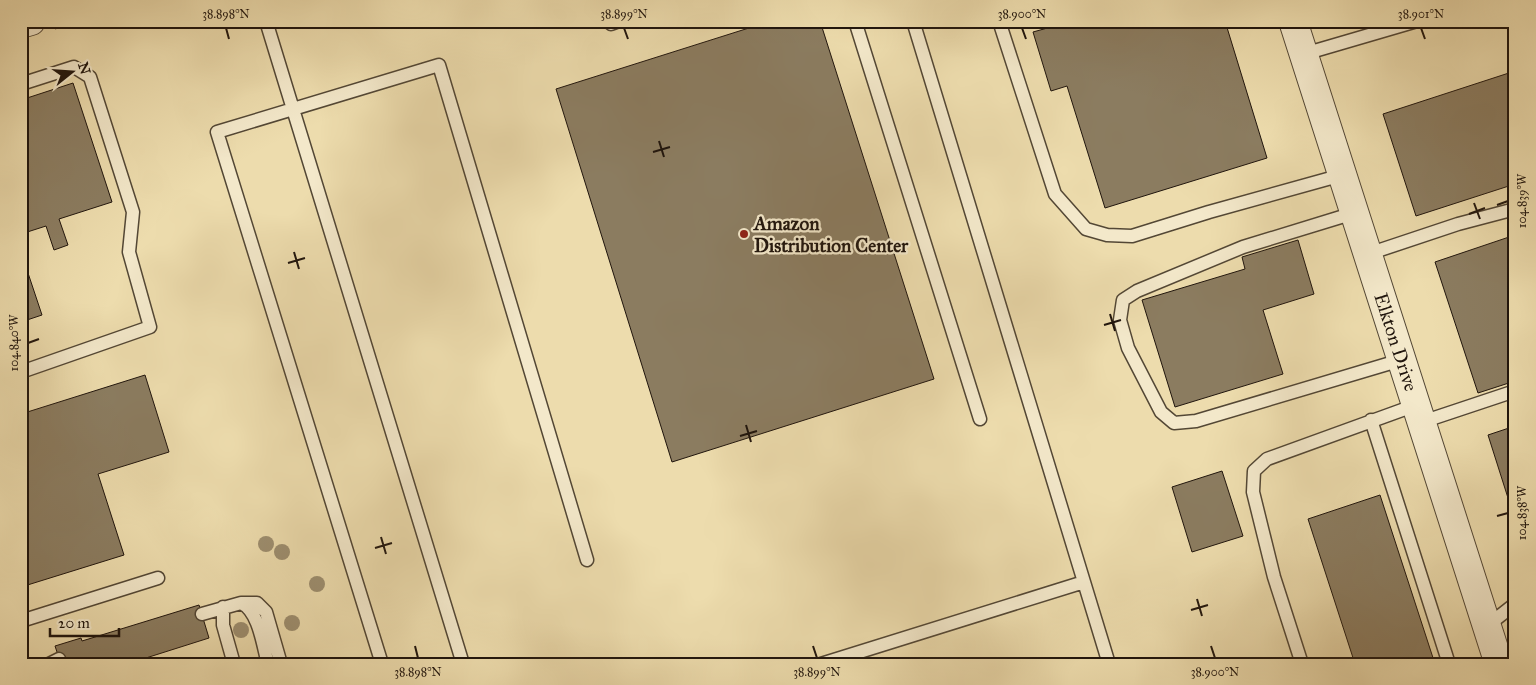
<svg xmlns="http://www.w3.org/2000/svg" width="1536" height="685" font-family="'IM FELL Great Primer',serif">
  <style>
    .building { fill: #8b7c60; stroke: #20150d }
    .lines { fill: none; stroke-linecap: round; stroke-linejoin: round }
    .service-casing { stroke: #534735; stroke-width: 15 }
    .tertiary-casing { stroke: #534735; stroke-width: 30 }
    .path { stroke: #20150d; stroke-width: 3; stroke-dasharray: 1 2.5; stroke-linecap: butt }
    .service { stroke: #f3e8ca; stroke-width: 12 }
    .tertiary { stroke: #f3e8ca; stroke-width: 28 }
    .tree { fill: #9d8e6f }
    .ticks { fill: none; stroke: #20150d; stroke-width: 2 }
    .poi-dot { fill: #8f2418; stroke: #f3e8ca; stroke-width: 2 }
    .labels { text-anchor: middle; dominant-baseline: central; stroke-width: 4.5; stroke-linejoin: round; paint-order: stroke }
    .poi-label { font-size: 19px; font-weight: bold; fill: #20150d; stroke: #f3e8ca; text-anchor: start }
    .street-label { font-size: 19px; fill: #20150d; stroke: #f3e8ca }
    .neatline { fill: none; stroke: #20150d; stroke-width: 2 }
    .ticks-label { font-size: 12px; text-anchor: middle; fill: #20150d }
  </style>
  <rect width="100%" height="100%" fill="#eddcad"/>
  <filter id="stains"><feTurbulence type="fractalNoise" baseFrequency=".004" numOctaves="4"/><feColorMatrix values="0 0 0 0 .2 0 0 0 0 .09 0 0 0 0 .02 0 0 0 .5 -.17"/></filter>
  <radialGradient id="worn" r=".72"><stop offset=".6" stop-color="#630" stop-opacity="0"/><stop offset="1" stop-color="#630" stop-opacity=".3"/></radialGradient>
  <path class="building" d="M771,21H820L934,379L672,462L556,89Z
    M1049,21H1225L1267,158L1105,208L1067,86L1051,91L1033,32L1051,27Z
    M1515,71V184L1416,216L1383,114Z
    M73,83L112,202L59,219L68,245L54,250L46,226L21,234V100Z
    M1515,235V381L1478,393L1435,262Z
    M1298,240L1314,294L1263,310L1283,374L1175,407L1142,300L1245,269L1242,257Z
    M21,252L42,315L21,322Z
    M145,375L169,452L98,474L124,555L21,587V414Z
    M1515,426V520L1488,435Z
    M1222,471L1243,536L1192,552L1172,487Z
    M1380,495L1435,664H1355L1308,519Z
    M199,605L209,638L127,664H61L55,646L81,638L82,641Z"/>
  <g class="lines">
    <defs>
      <path id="service" d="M266,21L463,664
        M611,21V24L619,21
        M855,21L980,419
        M913,21L1109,664
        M999,21L1055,194L1086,229L1107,235L1132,236L1209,212L1342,175
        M1304,54L1417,21
        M21,84L74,67L90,77L133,212L129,252L150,327L21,372
        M1354,213L1243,247L1137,291L1123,300L1120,320L1128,348L1161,412L1174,423L1196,421L1401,360
        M1368,254L1458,224L1515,209
        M1371,420L1449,664
        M1422,422L1515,391
        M241,603C259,611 263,646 268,664
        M223,607V625L234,664
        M202,614L241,603H257L266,612L281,664
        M21,621L158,578
        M1487,626L1515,604
        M49,664L59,659
        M382,664L217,132L439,65L587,560
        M821,664L1084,582
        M1302,664L1274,577L1253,492L1254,471L1267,459L1416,405"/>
      <path id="tertiary" d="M1293,21L1499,664
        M21,24L31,21"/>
    </defs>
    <use href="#service" class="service-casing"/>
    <use href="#tertiary" class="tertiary-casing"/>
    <path class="path" d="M55,28L76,21"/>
    <use href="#service" class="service"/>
    <use href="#tertiary" class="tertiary"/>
  </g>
  <g class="tree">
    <circle cx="266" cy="544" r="8"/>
    <circle cx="282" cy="552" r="8"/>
    <circle cx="317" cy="584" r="8"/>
    <circle cx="292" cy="623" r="8"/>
    <circle cx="241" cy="630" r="8"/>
  </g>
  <path class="ticks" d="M226,28L229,39M624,28L628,39M1022,28L1026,39M1421,28L1425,39M659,141L664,157M653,152L670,147M1474,203L1480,219M1497,205L1508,201M1469,214L1485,208M294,252L299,269M288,263L305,258M1110,314L1115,331M1104,325L1121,320M28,343L39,339M746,425L751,442M740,436L757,431M1497,516L1508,513M381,537L386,554M375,548L392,543M1197,599L1202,616M1191,610L1208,605M415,646L418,658M813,646L817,658M1211,646L1215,658"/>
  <circle class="poi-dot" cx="744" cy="234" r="5"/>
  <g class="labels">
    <g class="poi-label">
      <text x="754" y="223">Amazon<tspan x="754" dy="22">Distribution Center</tspan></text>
    </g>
    <g class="street-label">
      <text transform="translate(1396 342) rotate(72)">Elkton Drive</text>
    </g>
  </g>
  <rect width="1536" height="685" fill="none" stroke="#eddcad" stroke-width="55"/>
  <g transform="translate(72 72) rotate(73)" stroke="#f3e8ca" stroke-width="4" paint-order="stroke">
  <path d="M0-4L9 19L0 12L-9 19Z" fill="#20150d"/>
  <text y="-8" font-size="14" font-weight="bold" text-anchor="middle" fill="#20150d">N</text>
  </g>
  <path d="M50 628v8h69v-8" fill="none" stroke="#20150d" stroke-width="2.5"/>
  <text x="58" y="628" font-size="15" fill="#20150d" stroke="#f3e8ca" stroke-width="4" paint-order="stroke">20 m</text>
  <rect x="28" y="28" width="1480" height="630" class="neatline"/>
  <g class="ticks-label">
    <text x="226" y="18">38.898°N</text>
    <text x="624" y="18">38.899°N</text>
    <text x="1022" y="18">38.900°N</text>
    <text x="1421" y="18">38.901°N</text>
    <text transform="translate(1522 201) rotate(-90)" y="4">104.839°W</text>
    <text transform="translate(14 343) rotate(-90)" y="4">104.840°W</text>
    <text transform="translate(1522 513) rotate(-90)" y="4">104.838°W</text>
    <text x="418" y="676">38.898°N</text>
    <text x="817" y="676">38.899°N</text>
    <text x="1215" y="676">38.900°N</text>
  </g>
  <rect width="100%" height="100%" filter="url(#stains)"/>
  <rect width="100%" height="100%" fill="url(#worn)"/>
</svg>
